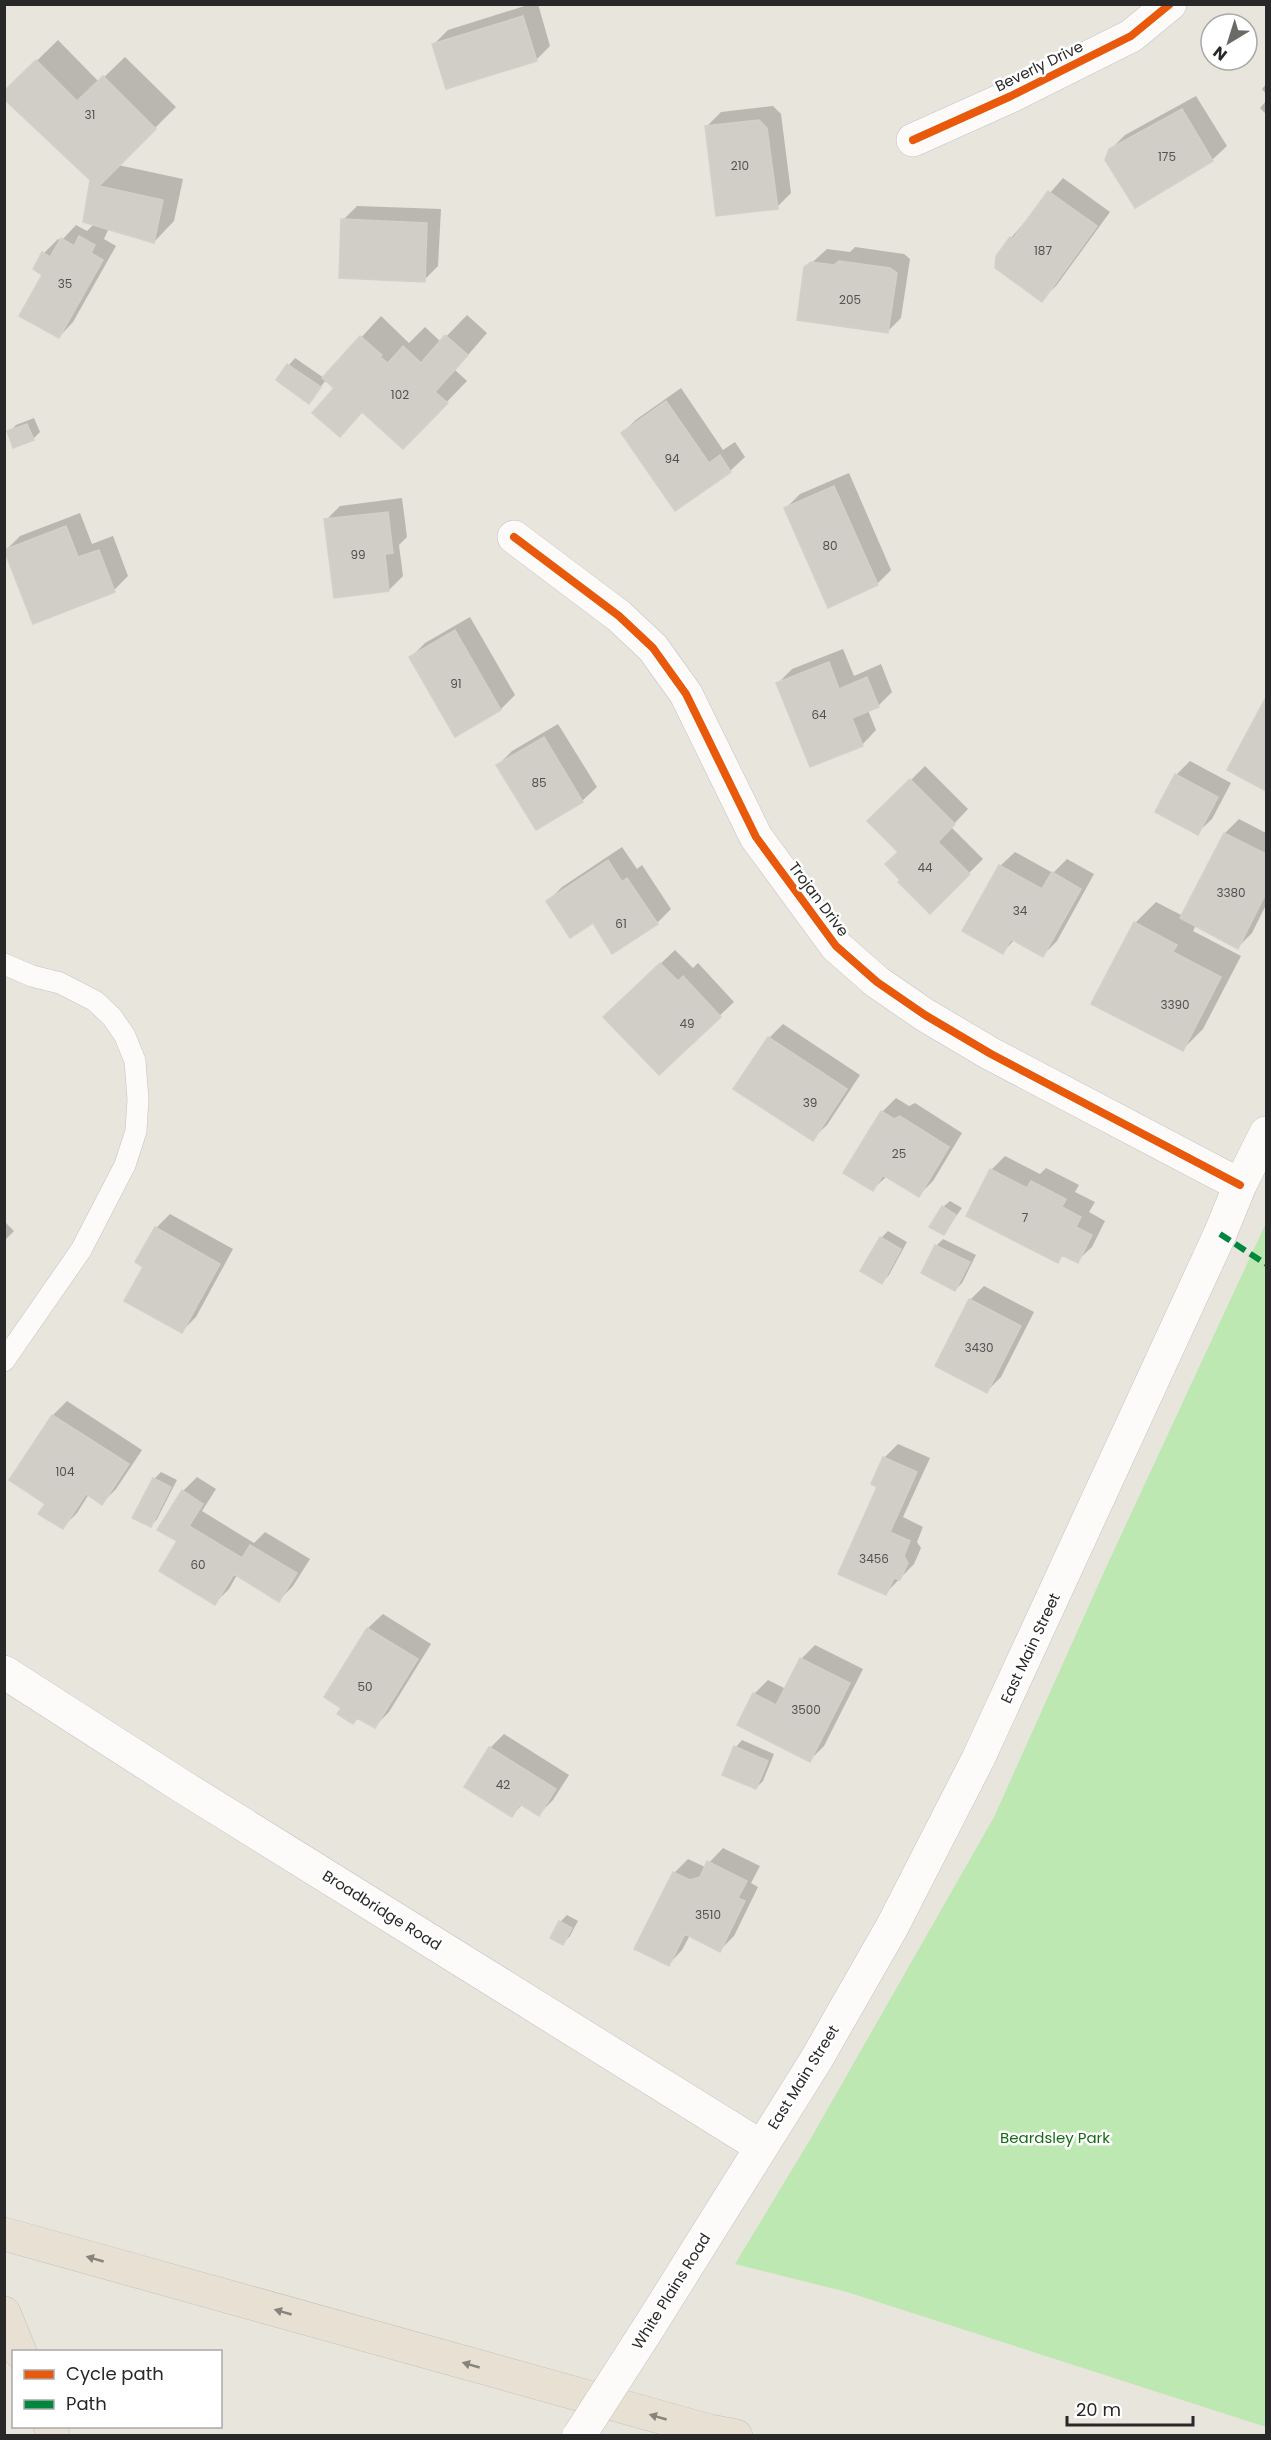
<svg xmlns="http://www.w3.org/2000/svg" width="1271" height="2440" font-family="Poppins,sans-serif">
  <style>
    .green { fill: #bee8b2 }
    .shadow { fill: #0003 }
    .building { fill: #d1cec8; stroke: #d3d0c9; stroke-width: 1.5 }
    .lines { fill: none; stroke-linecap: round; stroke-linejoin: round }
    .service-casing { stroke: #c4c3c3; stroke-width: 22 }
    .minor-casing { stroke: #c4c3c3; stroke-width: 34 }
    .secondary-casing { stroke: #c4c3c3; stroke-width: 34 }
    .motorway-casing { stroke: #c4c2c0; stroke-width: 34 }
    .service { stroke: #fcfbfa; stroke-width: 21 }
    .minor { stroke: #fcfbfa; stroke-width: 33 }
    .secondary { stroke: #fcfbfa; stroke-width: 33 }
    .motorway { stroke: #e8e0d2; stroke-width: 33 }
    .secondary-bridge-casing { stroke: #c4c3c3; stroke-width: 34; stroke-linecap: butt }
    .secondary-bridge { stroke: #fcfbfa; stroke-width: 33 }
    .quiet { stroke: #00873e; stroke-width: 6; stroke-dasharray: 12 6; stroke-linecap: butt }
    .cycleway-casing { stroke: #fff; stroke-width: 11 }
    .cycleway { stroke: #e8590c; stroke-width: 8 }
    .oneway { fill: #88847d }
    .labels { text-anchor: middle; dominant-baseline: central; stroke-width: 5; stroke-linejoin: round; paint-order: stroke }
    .number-label { font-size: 12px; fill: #535251 }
    .street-label { font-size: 15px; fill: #282828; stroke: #fff }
    .park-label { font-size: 15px; fill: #136c12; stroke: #fff }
  </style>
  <rect width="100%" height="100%" fill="#e8e5dd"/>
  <path class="green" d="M1266,1223V2427L847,2292L735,2264L811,2138L994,1817L1109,1561Z"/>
  <path class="shadow" d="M531,4H538L550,46L536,60L434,44L448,30Z
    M58,40L99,82L125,57L176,107L118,165L183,179L174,221L154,242L109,228L104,239L116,246L73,322L59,337L44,274V253L58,239L61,241L76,225L87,231L94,224L92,179L4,93Z
    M1266,84V94L1262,89Z
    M1196,96L1227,146L1212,160L1110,150L1125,135Z
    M1266,101V114L1260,108Z
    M773,106L781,114L791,193L777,207L707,126L721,112Z
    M1063,178L1110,212L1056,286L1041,300L1011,238Z
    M357,206L441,209L438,266L424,280L343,220Z
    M855,247L904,254L910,259L901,318L887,332L806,268L827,249L850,252Z
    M467,315L487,333L455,370L467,381L403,447L326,380L309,402L289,365L295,358L324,378L381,316L409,343L425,327L441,342Z
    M681,388L723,450L735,442L745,457L730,471L676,509L622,433L637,419Z
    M34,418L40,432L33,439L9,432L16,425Z
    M849,473L891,570L877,584L785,509L800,494Z
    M402,498L407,537L399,545L403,576L389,590L326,520L340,506Z
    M80,513L92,544L113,536L128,576L114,590L6,550L20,536Z
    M470,617L515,695L501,709L456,734L411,657L425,643Z
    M843,649L854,676L881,664L892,692L878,706L868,710L876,730L862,745L778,683L792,669Z
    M1266,701V789L1229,769Z
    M558,724L597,787L582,801L536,828L498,765L512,751Z
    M1190,761L1231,783L1212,819L1197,833L1176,775Z
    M925,766L968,809L951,827L983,859L930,912L902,880L900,852L870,821Z
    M1239,819L1266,833V905L1252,933L1238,947L1196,925L1193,931L1241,956L1203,1029L1182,1050L1135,923L1156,902L1183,916L1225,833Z
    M622,847L637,869L642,865L671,909L657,923L593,921L548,901L562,887Z
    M1015,852L1053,873L1067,859L1094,874L1057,941L1043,955L1015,939L1003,952L965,930L1000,866Z
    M675,950L693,968L698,963L734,1002L659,1073L619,1003Z
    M783,1024L860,1075L827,1125L812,1139L769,1038Z
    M896,1098L909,1106L915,1103L962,1133L933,1181L919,1195L887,1176L873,1189L882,1112Z
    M1005,1156L1040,1174L1046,1168L1079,1185L1075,1192L1095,1202L1089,1212L1105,1221L1092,1247L1077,1261L1064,1254L1057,1261L991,1170Z
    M950,1201L962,1208L943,1234V1207Z
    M170,1214L233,1249L196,1317L182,1331L156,1228Z
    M4,1221L14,1231L4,1241Z
    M888,1231L907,1242L889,1275L882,1282L881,1238Z
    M943,1239L976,1255L962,1283L955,1290L923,1273L936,1246Z
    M984,1286L1034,1312L1001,1377L987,1391L970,1300Z
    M67,1401L142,1450L116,1489L102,1503L89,1494L77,1513L63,1527L47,1503L12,1480L53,1415Z
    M898,1444L930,1458L903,1517L923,1527L917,1542L921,1548L914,1564L885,1594L879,1486L884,1458Z
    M161,1472L177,1480L157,1519L151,1526L154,1479Z
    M197,1477L216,1489L202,1511L254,1543L265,1532L310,1559L293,1586L279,1600L237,1575L229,1589L215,1603L179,1541L183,1491Z
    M383,1614L431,1644L389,1712L375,1726L358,1717L353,1722L343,1707L326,1697L368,1628Z
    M815,1645L863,1669L824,1746L810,1760L754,1694L768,1680L786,1689L801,1659Z
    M504,1734L569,1775L553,1800L539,1814L523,1804L512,1815L490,1748Z
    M742,1740L774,1754L763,1781L756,1788L724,1774L736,1747Z
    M723,1848L760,1866L751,1883L758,1887L734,1936L720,1950L690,1935L682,1950L668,1965L674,1873L688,1859L705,1867Z
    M567,1915L578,1921L570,1936L563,1943L560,1922Z"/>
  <path class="building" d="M523,16L537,61L446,89L432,44Z
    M36,60L77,101L103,76L156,129L99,186L163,200L154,243L83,222L90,180L4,99V91Z
    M1182,109L1213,161L1135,208L1105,160L1109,149Z
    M759,120L767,128L778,209L716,216L705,126Z
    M1048,191L1097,226L1042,302L995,268L996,256L1010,237L1013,239Z
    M341,219L427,223L425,282L339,278Z
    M79,236L95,245L91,253L103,260L59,338L19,316L42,275L33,269L42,252L50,257L61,238L74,246Z
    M839,261L890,268L897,273L888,333L797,320L804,267L811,262L834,265Z
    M445,335L468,355L435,392L448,403L403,449L362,412L340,437L312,413L334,388L322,378L360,336L382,355L380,357L388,363L403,346L421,363Z
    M287,364L321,387L309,404L276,380Z
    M666,401L709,463L720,455L731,472L675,511L621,433Z
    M27,424L34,440L13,448L7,431Z
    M834,486L878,585L828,608L784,508Z
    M388,512L393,553L385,554L389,591L334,598L324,519Z
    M66,526L78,557L99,550L115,592L33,624L4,550Z
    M455,630L501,710L455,737L409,657Z
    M829,662L839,689L867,677L879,707L852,718L863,746L810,767L776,683Z
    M1266,697V791L1227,770Z
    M544,737L583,802L536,830L496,765Z
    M1175,774L1218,797L1198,835L1155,812Z
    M910,779L955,824L938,842L970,874L930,914L898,882L900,880L885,864L898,852L867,821Z
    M1224,833L1266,854V893L1238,949L1180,918Z
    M608,860L622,882L627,878L658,924L612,954L593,923L570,938L546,901Z
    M999,865L1042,889L1052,872L1081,889L1043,957L1011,939L1003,954L962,931Z
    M1134,922L1177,945L1173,952L1221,977L1183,1051L1091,1004Z
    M660,963L678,981L683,976L721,1017L659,1075L603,1017Z
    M768,1037L847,1089L813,1141L733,1089Z
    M881,1111L894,1119L900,1116L949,1147L919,1197L883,1175L873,1191L843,1173Z
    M990,1169L1027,1188L1031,1181L1066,1199L1062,1207L1081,1217L1076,1227L1092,1235L1078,1263L1062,1255L1058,1263L966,1216Z
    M942,1206L956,1215L944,1235L929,1227Z
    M155,1227L220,1264L182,1333L124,1301L143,1267L135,1262Z
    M880,1237L901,1249L882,1284L860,1271Z
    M935,1245L970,1262L955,1291L921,1273Z
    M969,1299L1021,1326L987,1393L935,1366Z
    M52,1415L129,1464L102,1505L86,1494L63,1529L38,1514L45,1504L9,1480Z
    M883,1457L917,1472L890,1532L910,1541L904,1556L908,1563L900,1580L894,1578L886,1595L838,1574L877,1487L871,1484Z
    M153,1478L171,1487L151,1527L132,1518Z
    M182,1490L203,1504L189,1526L242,1558L250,1545L297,1573L279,1602L234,1574L215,1605L159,1571L177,1541L157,1530Z
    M367,1628L418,1659L375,1728L357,1718L353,1724L337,1714L341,1708L324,1697Z
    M800,1658L850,1683L810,1762L737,1725L753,1693L776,1705Z
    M734,1746L768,1761L756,1789L722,1775Z
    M489,1747L556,1789L539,1816L520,1804L512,1817L464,1787Z
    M707,1861L747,1881L738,1898L745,1901L720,1952L685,1934L669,1966L634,1949L673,1872L690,1880L700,1877Z
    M559,1921L572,1928L563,1945L550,1938Z"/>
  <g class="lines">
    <defs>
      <path id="service" d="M4,964L32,976L60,983L95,1001L112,1017L125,1036L135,1061L138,1099L136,1131L125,1165L81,1250L4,1361"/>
      <path id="minor" d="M913,140L1011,96L1131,36L1170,4
        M514,537L619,616L653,648L686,694L756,837L836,946L877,982L925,1015L991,1054L1240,1185"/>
      <path id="secondary" d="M4,1672L180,1785L760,2146
        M649,2327L816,2060L892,1927L978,1759L1220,1234L1240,1185L1266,1133"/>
      <path id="motorway" d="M4,2234L710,2431L736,2436
        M4,2313L20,2352
        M50,2426L53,2436"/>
    </defs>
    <use href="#service" class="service-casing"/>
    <use href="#minor" class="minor-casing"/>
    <use href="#secondary" class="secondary-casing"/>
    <use href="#motorway" class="motorway-casing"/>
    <use href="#service" class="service"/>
    <use href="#minor" class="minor"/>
    <use href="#secondary" class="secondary"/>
    <use href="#motorway" class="motorway"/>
    <defs>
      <path id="secondary-bridge" d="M579,2436L649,2327"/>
    </defs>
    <use href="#secondary-bridge" class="secondary-bridge-casing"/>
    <use href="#secondary-bridge" class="secondary-bridge"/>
    <path class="quiet" d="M1220,1234L1266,1264"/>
    <defs>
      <path id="cycleway" d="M913,140L1011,96L1131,36L1170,4
        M514,537L619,616L653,648L686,694L756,837L836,946L877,982L925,1015L991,1054L1240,1185"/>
    </defs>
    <use href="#cycleway" class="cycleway-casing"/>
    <use href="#cycleway" class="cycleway"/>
  </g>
  <defs><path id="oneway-solid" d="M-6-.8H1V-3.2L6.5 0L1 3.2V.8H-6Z" transform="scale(1.5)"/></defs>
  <g class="oneway">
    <use href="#oneway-solid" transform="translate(95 2259) rotate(-164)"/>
    <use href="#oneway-solid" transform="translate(283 2312) rotate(-164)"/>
    <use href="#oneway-solid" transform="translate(471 2365) rotate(-164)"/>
    <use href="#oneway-solid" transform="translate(658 2417) rotate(-164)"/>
  </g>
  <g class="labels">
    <g class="number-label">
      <text x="90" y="114">31</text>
      <text x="1167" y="156">175</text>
      <text x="740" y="165">210</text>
      <text x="1043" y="250">187</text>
      <text x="65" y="283">35</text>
      <text x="850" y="299">205</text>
      <text x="400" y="394">102</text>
      <text x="672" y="458">94</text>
      <text x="830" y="545">80</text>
      <text x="358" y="554">99</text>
      <text x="456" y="683">91</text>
      <text x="819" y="714">64</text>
      <text x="539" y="782">85</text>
      <text x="925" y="867">44</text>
      <text x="1231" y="892">3380</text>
      <text x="1020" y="910">34</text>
      <text x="621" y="923">61</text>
      <text x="1175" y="1004">3390</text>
      <text x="687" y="1023">49</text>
      <text x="810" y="1102">39</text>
      <text x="899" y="1153">25</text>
      <text x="1025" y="1217">7</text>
      <text x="979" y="1347">3430</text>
      <text x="65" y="1471">104</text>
      <text x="874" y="1558">3456</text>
      <text x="198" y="1564">60</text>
      <text x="365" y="1686">50</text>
      <text x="806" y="1709">3500</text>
      <text x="503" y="1784">42</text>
      <text x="708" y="1914">3510</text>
    </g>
    <g class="street-label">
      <text transform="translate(1039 66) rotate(-26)">Beverly Drive</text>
      <text transform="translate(819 899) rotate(53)">Trojan Drive</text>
      <text transform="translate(1030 1648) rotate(-65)">East Main Street</text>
      <text transform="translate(382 1910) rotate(32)">Broadbridge Road</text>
      <text transform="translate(803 2077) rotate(-58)">East Main Street</text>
      <text transform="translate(671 2291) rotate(-58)">White Plains Road</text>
    </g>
    <g class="park-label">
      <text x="1055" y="2137">Beardsley Park</text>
    </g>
  </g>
  <rect width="1271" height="2440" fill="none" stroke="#282828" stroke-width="12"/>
  <rect x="12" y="2350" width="210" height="78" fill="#ffffff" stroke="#a9a9a9" stroke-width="1.5"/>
  <rect x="24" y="2370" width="30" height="9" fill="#e8590c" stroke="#a9a9a9" stroke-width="1.5"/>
  <text x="66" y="2380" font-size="18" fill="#282828">Cycle path</text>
  <rect x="24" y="2400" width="30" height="9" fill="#00873e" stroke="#a9a9a9" stroke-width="1.5"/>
  <text x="66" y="2410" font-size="18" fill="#282828">Path</text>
  <g transform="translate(1229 42) rotate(218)"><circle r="28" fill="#ffffff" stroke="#a9a9a9" stroke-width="1.5"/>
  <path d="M0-4.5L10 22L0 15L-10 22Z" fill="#6b6a67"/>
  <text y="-9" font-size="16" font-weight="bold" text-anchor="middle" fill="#282828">N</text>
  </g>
  <path d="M1067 2416v9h126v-9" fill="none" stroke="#282828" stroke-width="3"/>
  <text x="1076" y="2416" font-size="18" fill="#282828" stroke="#ffffff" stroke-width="4.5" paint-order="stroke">20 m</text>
</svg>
